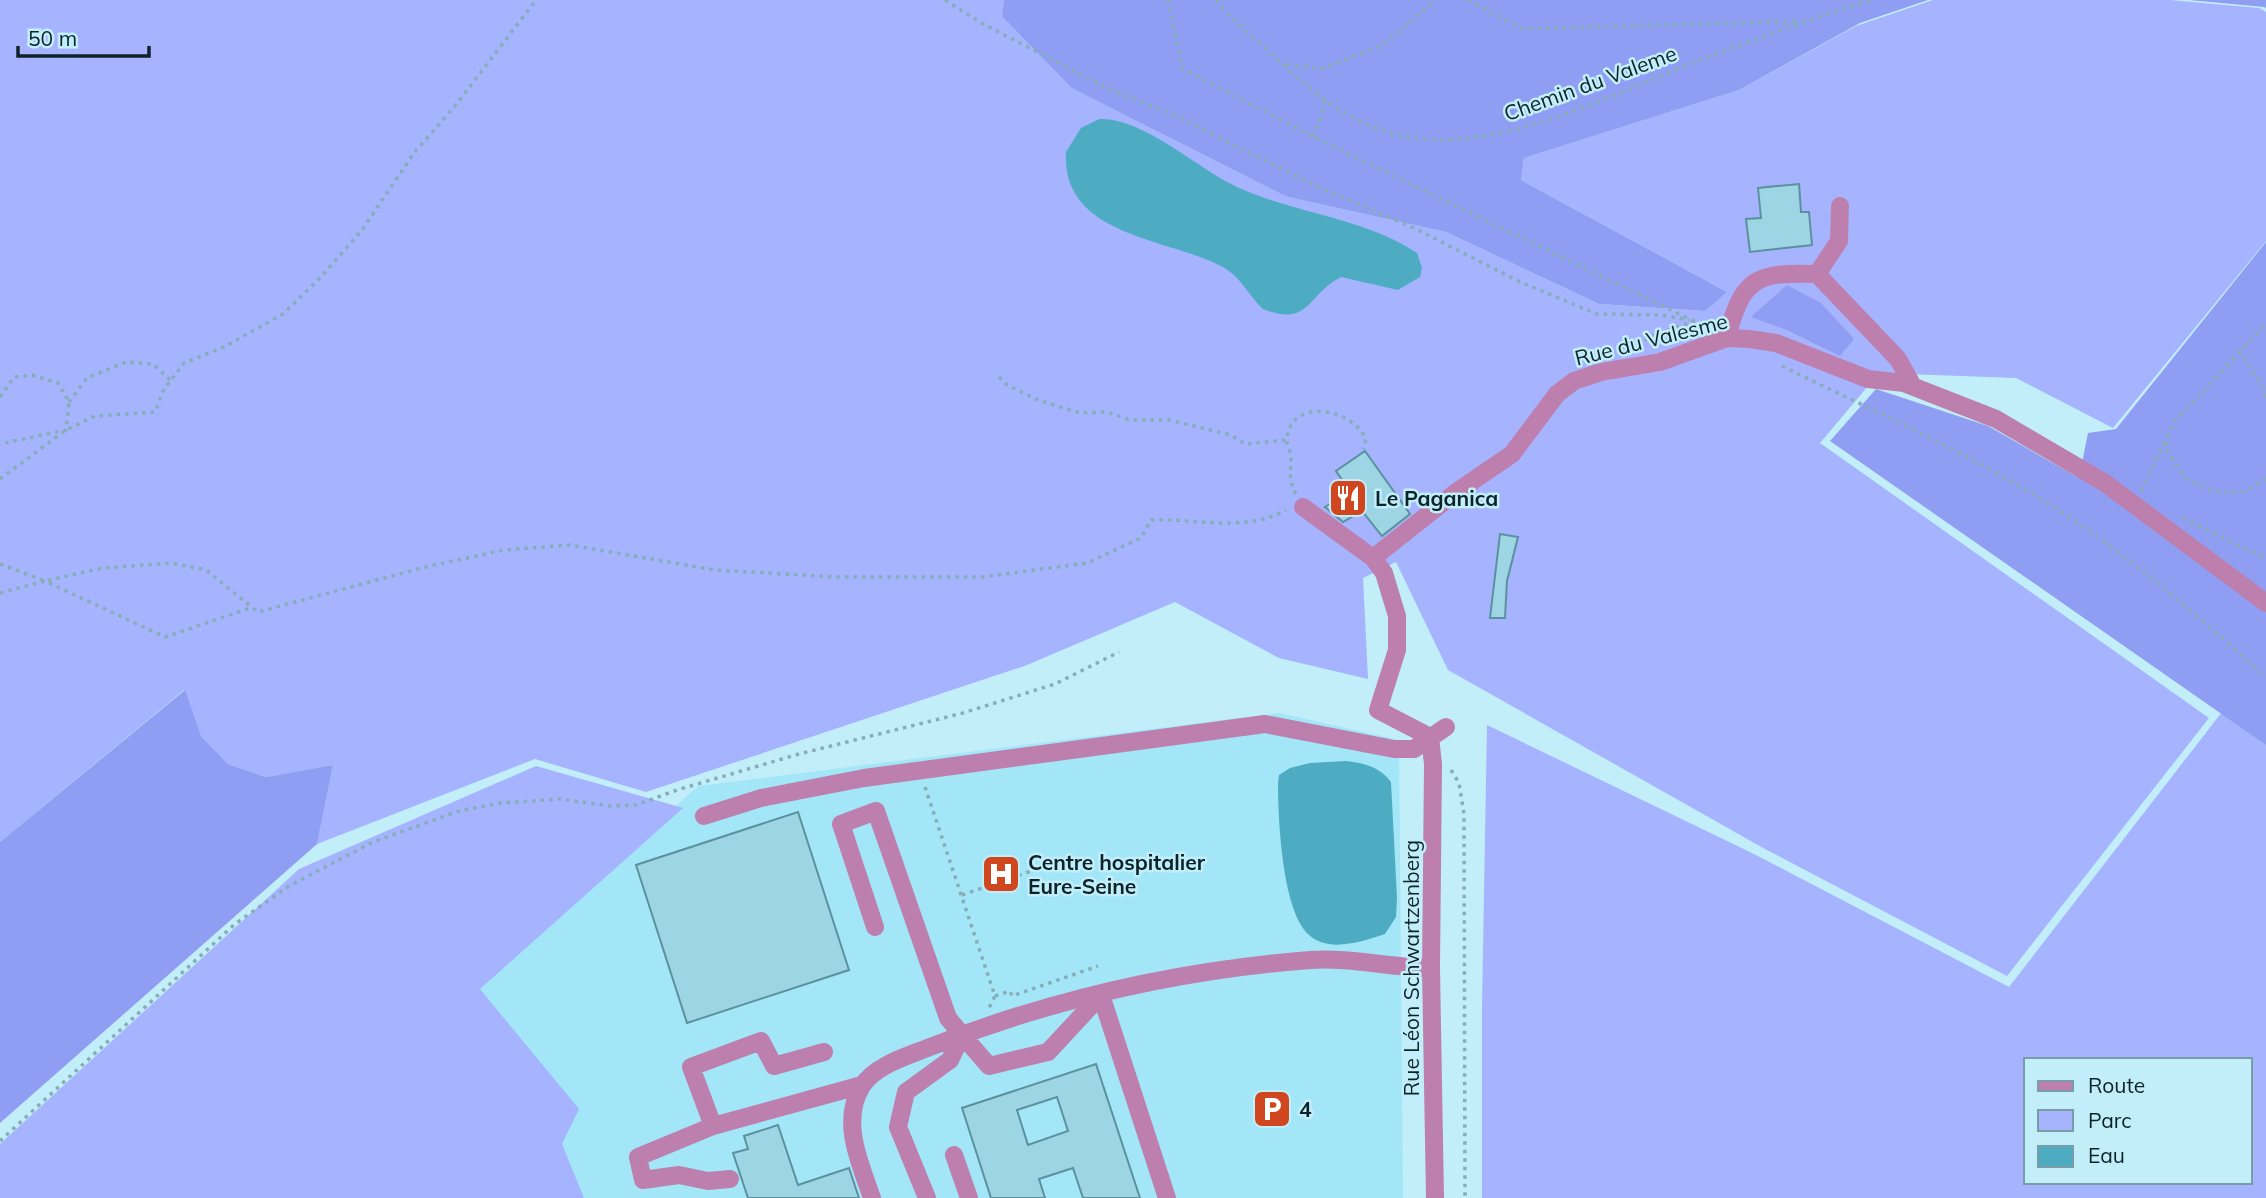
<svg xmlns="http://www.w3.org/2000/svg" width="2266" height="1198" font-family="Mulish,sans-serif">
  <style>
    .built { fill: #a3e6f7 }
    .green { fill: #a6b3fe; fill-rule: evenodd }
    .forest { fill: #8f9df2 }
    .water { fill: #4dacc2 }
    .building { fill: #9dd5e4; stroke: #5b919f; stroke-width: 2; fill-rule: evenodd }
    .lines { fill: none; stroke-linecap: round; stroke-linejoin: round }
    .path { stroke: #87adb7; stroke-width: 3.5; stroke-dasharray: 3.5 5; stroke-linecap: butt }
    .minor { stroke: #bd80ae; stroke-width: 18 }
    .labels { text-anchor: middle; dominant-baseline: central; stroke-width: 5; stroke-linejoin: round; paint-order: stroke }
    .street-label { font-size: 21px; fill: #0c2329; stroke: #c2eefa }
    .poi-label { font-size: 21px; font-weight: bold; fill: #0c2329; stroke: #c2eefa; text-anchor: start }
  </style>
  <rect width="100%" height="100%" fill="#c2eefa"/>
  <path class="built" d="M1279,713L1399,740L1403,1198H247L698,786Z"/>
  <path class="green" d="M0,0H1004L1002,16L1288,197L1446,232L1599,304L1704,311L1727,292L1521,180L1524,158L1739,90L1856,26L1933,0H2170L2259,8L2266,12V241L2113,428L2016,378L1879,373L1820,443L2209,718L2007,976L1765,849L1448,670L1396,562L1363,578L1368,679L1279,658L1175,602L1027,665L646,792L535,759L317,844L333,765L266,777L228,764L201,736L184,690L0,842Z
    M2222,712L2266,745V1198H1482V1007L1487,725L1754,854L2009,987ZM2026,1060H2250V1182H2026Z
    M536,766L683,808L480,989L579,1109L562,1144L584,1198H0V1144L299,869Z"/>
  <path class="forest" d="M1004,0H1928L1860,23L1739,90L1524,158L1521,180L1727,292L1705,311L1599,304L1446,232L1288,197L1072,88L1002,16Z
    M2189,0H2266V8L2264,7Z
    M2266,242V745L1830,441L1876,389L1988,426L2079,478L2088,433L2116,429Z
    M1787,285L1821,303L1854,339L1840,356L1787,330L1751,317Z
    M185,690L201,736L228,764L266,777L333,765L317,844L0,1123V842Z"/>
  <path class="water" d="M1099,119C1140,117 1192,163 1227,182C1288,214 1359,215 1417,253L1422,268L1420,277L1398,290L1341,277C1307,294 1310,328 1263,309C1248,295 1242,278 1223,267C1169,238 1061,237 1066,152L1081,128Z
    M1346,761C1364,763 1380,767 1391,782L1397,898L1396,917L1385,934C1363,941 1328,954 1308,934C1282,909 1278,818 1278,783L1279,775L1290,768L1310,763Z"/>
  <path class="building" d="M1799,184L1801,212H1809L1812,245L1750,252L1746,219L1761,218L1758,188Z
    M1365,451L1410,514L1382,536L1362,511L1343,522L1325,507L1350,491L1336,471Z
    M1500,534L1518,537L1507,581L1505,618H1490Z
    M798,812L849,970L687,1023L636,865Z
    M1096,1064L1140,1198H1083L1073,1168L1039,1179L1045,1198H991L962,1108ZM1057,1097L1068,1131L1028,1145L1017,1110Z
    M778,1125L798,1185L849,1168L859,1198H748L733,1153L748,1149L744,1136Z"/>
  <g class="lines">
    <path class="path" d="M945,0L983,24L1109,89L1172,114L1314,185L1414,228L1520,282L1597,314L1661,315L1689,320
      M1168,0L1183,69L1314,137L1706,327
      M1216,0L1230,16C1275,55 1320,107 1376,128C1474,167 1600,99 1691,64C1751,41 1810,19 1871,0
      M1468,0L1523,29L1800,21
      M1287,64L1321,69L1383,45L1435,0
      M1314,137L1326,99
      M1630,349L1656,334L1695,321
      M2239,350L2263,388L2266,400
      M1782,366C1873,411 1969,452 2055,508C2131,557 2199,617 2266,677
      M999,377L1007,385L1038,400L1080,413L1107,412L1130,420H1169L1231,435L1245,444L1287,440
      M0,397L14,377L32,375L58,383L69,402L66,430L0,444
      M69,402L87,378L126,362L153,364L170,380
      M2167,442L2165,447L2185,478L2212,491L2241,493L2266,479
      M0,479L66,430L95,416L155,412L164,389L184,363L224,347L283,314L320,278L362,230L414,153L455,106L536,0
      M2141,491L2174,423L2266,324
      M1296,494C1288,481 1291,472 1291,457C1291,451 1287,446 1287,441C1288,397 1352,407 1366,439L1363,449
      M2183,518L2266,559
      M0,564L45,581L103,568L171,563L206,570L258,612L425,567L504,550L570,545L715,570L838,577H982L1087,563L1141,538L1151,520C1196,518 1245,533 1286,510
      M0,593L45,581L165,637L253,607
      M1451,770L1459,783L1464,814L1465,1198
      M925,787L995,996L989,1008
      M962,895L1063,860
      M995,996L1010,991L1012,996L1098,966
      M0,1141L235,924L289,886L373,842L459,811L501,803L560,799L610,806L636,805L677,790L799,754L963,713L1055,684L1119,652"/>
    <path class="minor" d="M1840,206L1839,241L1817,274L1898,359L1913,386
      M1727,338C1742,277 1757,272 1817,274
      M1303,507L1373,558L1384,573L1397,616V650L1378,710L1430,737
      M1373,558L1455,493L1512,454L1557,394L1574,381L1601,372L1660,362L1727,338L1749,339L1776,343L1868,379L1904,383L1996,419L2105,483L2266,603
      M1430,737L1433,764L1431,968L1435,1198
      M704,816L761,798L864,778L1265,724L1394,749H1414L1446,727
      M875,927L841,824L876,811L948,1018L962,1035L950,1060L906,1092L898,1127L927,1198
      M962,1035L989,1066L1048,1052L1101,995L1167,1198
      M713,1126L691,1067L761,1041L774,1066L824,1052
      M954,1155L969,1198
      M730,1179L708,1181L679,1175L643,1180L638,1157L713,1126L862,1085
      M872,1198C860,1163 840,1121 862,1086C875,1065 908,1056 930,1047C1050,1000 1181,970 1310,960C1351,957 1391,968 1431,968"/>
  </g>
  <defs>
    <symbol id="restaurant-square" viewBox="-11 -11 22 22"><rect x="-9" y="-9" width="18" height="18" rx="4" fill="#cf461f" stroke="#c2eefa"/><path d="M-5-6h1v4h1v-4h1v4h1v-4h1v5L-1.5 .5V6h-2V.5L-5-1ZM5-6V6H3V1.5H1.5Q1.5-4 5-6Z" fill="#fff"/></symbol>
    <symbol id="hospital-square" viewBox="-11 -11 22 22"><rect x="-9" y="-9" width="18" height="18" rx="4" fill="#cf461f" stroke="#c2eefa"/><path d="M-5-5h3v3.5h4V-5h3V5h-3V1.5h-4V5h-3Z" fill="#fff"/></symbol>
    <symbol id="parking-square" viewBox="-11 -11 22 22"><rect x="-9" y="-9" width="18" height="18" rx="4" fill="#cf461f" stroke="#c2eefa"/><path d="M-3.5-5.5H1a3.5 3.5 0 0 1 0 7H-1V5.5H-3.5ZM-1-3.4V-.6H.8a1.4 1.4 0 0 0 0-2.8Z" fill="#fff"/></symbol>
  </defs>
  <g fill-rule="evenodd">
    <use href="#restaurant-square" x="1326" y="476" width="44" height="44"/>
    <use href="#hospital-square" x="979" y="852" width="44" height="44"/>
    <use href="#parking-square" x="1250" y="1087" width="44" height="44"/>
  </g>
  <g class="labels">
    <g class="street-label">
      <text transform="translate(1590 83) rotate(-20)">Chemin du Valeme</text>
      <text transform="translate(1651 339) rotate(-14)">Rue du Valesme</text>
      <text transform="translate(1411 968) rotate(-90)">Rue Léon Schwartzenberg</text>
    </g>
    <g class="poi-label">
      <text x="1375" y="498">Le Paganica</text>
      <text x="1028" y="862">Centre hospitalier<tspan x="1028" dy="24">Eure-Seine</tspan></text>
      <text x="1299" y="1109">4</text>
    </g>
  </g>
  <rect x="2024" y="1058" width="228" height="126" fill="#c2eefa" stroke="#799da6" stroke-width="2"/>
  <rect x="2038" y="1081" width="35" height="10" fill="#bd80ae" stroke="#799da6" stroke-width="2"/>
  <text x="2088" y="1093" font-size="21" fill="#0c2329">Route</text>
  <rect x="2038" y="1110" width="35" height="21" fill="#a6b3fe" stroke="#799da6" stroke-width="2"/>
  <text x="2088" y="1128" font-size="21" fill="#0c2329">Parc</text>
  <rect x="2038" y="1146" width="35" height="21" fill="#4dacc2" stroke="#799da6" stroke-width="2"/>
  <text x="2088" y="1163" font-size="21" fill="#0c2329">Eau</text>
  <path d="M18 46v10h131v-10" fill="none" stroke="#0c2329" stroke-width="3.5"/>
  <text x="28" y="46" font-size="21" fill="#0c2329" stroke="#c2eefa" stroke-width="5" paint-order="stroke">50 m</text>
</svg>
